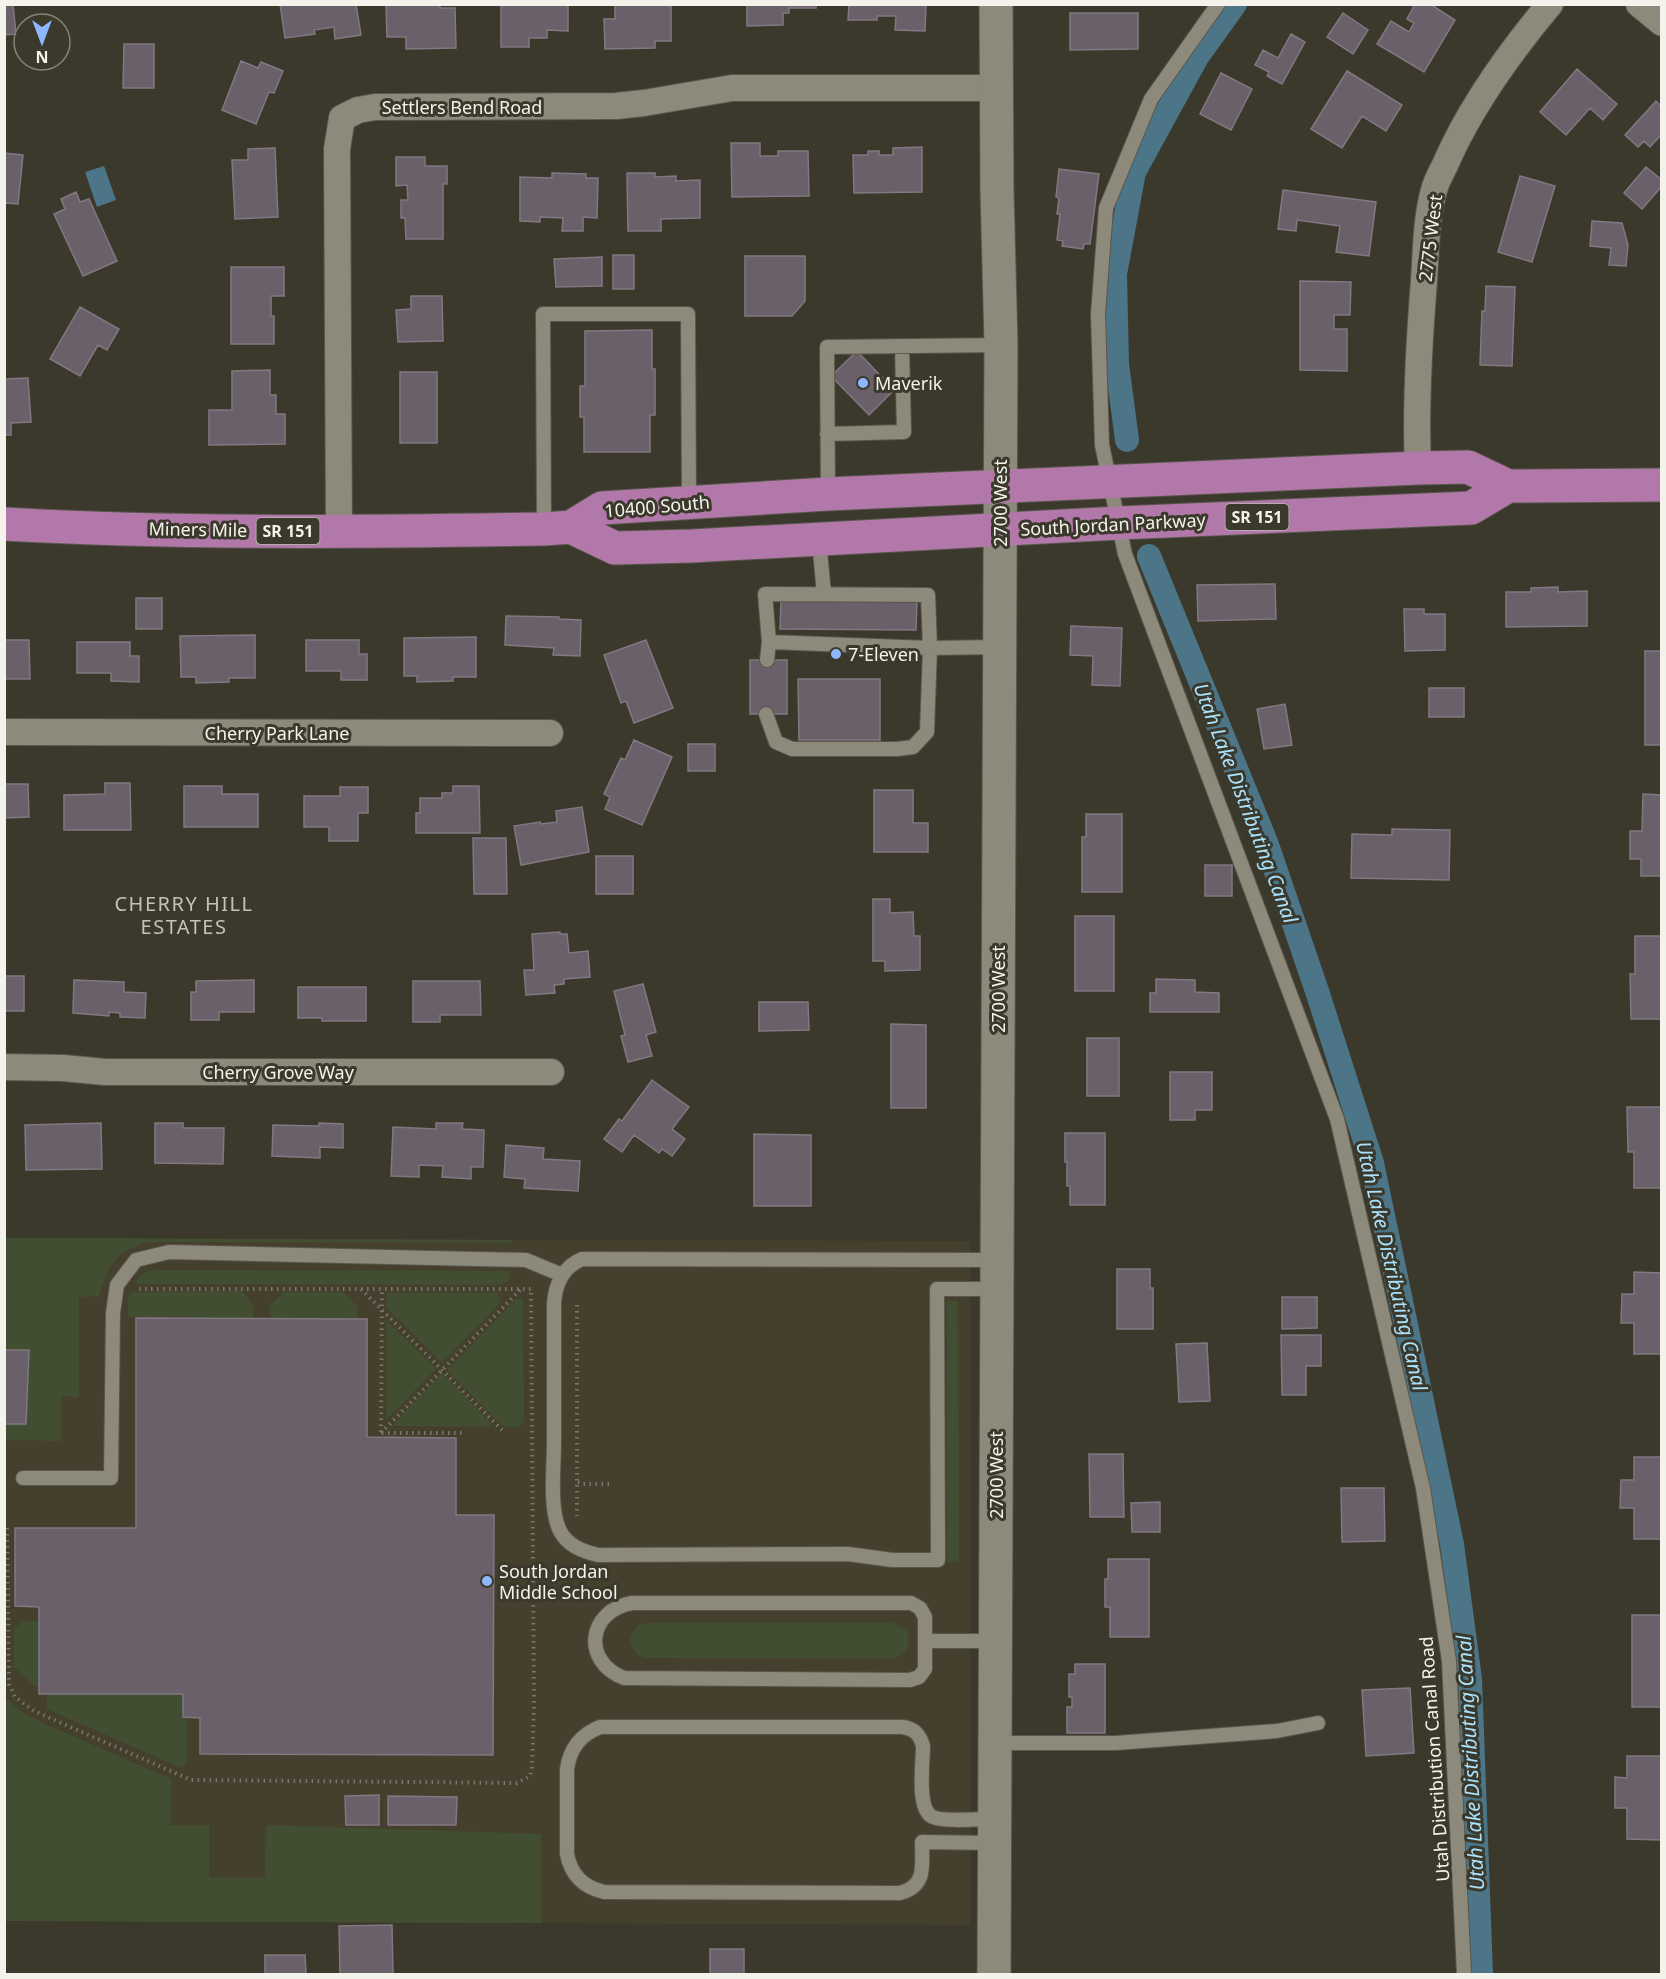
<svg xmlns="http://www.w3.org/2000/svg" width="1666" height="1979" font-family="'Noto Sans',sans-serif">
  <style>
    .built { fill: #44402d }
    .green { fill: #424e32 }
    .water { fill: #4c7587 }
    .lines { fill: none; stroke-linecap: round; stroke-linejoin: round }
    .canal { stroke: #4c7587; stroke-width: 24 }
    .building { fill: #6a6069; stroke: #837781; stroke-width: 1.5 }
    .service-casing { stroke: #59564c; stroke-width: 16 }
    .minor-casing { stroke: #59564c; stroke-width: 28 }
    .secondary-casing { stroke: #59564c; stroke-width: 35 }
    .primary-casing { stroke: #59564c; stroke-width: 35 }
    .path { stroke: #79766c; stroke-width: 4; stroke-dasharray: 1.5 4.5; stroke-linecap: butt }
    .service { stroke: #8d8a7c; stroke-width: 14 }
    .minor { stroke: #8d8a7c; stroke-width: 26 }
    .secondary { stroke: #8d8a7c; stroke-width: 33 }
    .primary { stroke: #b278aa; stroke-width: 33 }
    .poi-dot { fill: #8eb8fd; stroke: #3b382c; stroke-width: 2 }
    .labels { text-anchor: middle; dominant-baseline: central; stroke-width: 6; stroke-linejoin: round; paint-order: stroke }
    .shield { fill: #3b382c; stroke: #bcbbb2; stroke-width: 1.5 }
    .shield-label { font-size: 16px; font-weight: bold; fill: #f4f3eb }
    .street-label { font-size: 18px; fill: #f4f3eb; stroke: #3b382c }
    .poi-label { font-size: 18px; fill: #f4f3eb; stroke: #3b382c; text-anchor: start }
    .water-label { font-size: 20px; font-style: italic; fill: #aae2fc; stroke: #3b382c }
    .neighbourhood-label { font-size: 20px; letter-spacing: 1.5px; fill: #c5c2b4; stroke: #3b382c }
  </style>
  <rect width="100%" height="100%" fill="#3b382c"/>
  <path class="built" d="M5,1238L970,1241V1925L5,1921Z"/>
  <path class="green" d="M5,1238L511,1240V1243L147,1242C114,1254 109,1263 99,1296L79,1297V1397L61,1396V1441L5,1440Z
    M155,1270L510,1271V1279L501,1285L139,1284L135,1281L146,1272Z
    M242,1291L253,1305V1318L128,1317V1296L132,1292Z
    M284,1292H343L357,1306V1319L270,1318V1305Z
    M387,1293H497L501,1302L442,1363L387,1308Z
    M516,1299H523L524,1421L518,1427H504L447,1370Z
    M949,1300L958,1301L959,1562H947V1302Z
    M386,1320L436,1369L386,1420Z
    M442,1373L492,1424L489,1427L392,1426Z
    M21,1621H39V1686H34L14,1667V1630Z
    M645,1623H893L906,1630C913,1644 907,1656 892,1659L648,1658C636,1656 632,1650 630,1639L637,1626Z
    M47,1694H183V1717H187V1763L181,1768L47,1709Z
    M4,1696L19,1710L41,1722L171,1779L170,1825H209V1877L265,1878L266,1825L541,1834L542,1923L5,1921Z"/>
  <path class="water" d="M104,166L116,200L97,207L85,172Z"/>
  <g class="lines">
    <path class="canal" d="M1127,440L1117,364L1115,274L1134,172L1197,57L1235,4
      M1149,556L1266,842L1318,994L1372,1163L1452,1544L1470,1679L1481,1974"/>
  </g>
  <path class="building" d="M4,4H13L16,34L4,35Z
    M280,4H356L361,35L335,39L334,27L314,30L315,34L285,38Z
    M386,4H440V8H455L456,48L406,49V37H387Z
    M501,4H568V31L547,30V38H529V47H501Z
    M615,4H671V41H655V48L605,49L604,19H615Z
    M747,4H816V8H789V13H783V25L747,26Z
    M849,4H926L925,31L895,30L896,16H877V20H848Z
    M1415,4H1430L1455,20L1424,72L1377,44L1391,21L1409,32L1414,23L1407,19Z
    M1070,13H1138V49L1070,50Z
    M1343,13L1368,30L1353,54L1327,37Z
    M1291,34L1305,42L1282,84L1267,76L1269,72L1255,65L1263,50L1278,58Z
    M124,44H154V88H123Z
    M241,61L258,68L261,62L283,71L274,93L269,92L256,124L222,110Z
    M1577,69L1617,104L1603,120L1590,108L1566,135L1540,112Z
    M1347,71L1402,105L1386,131L1362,116L1342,148L1311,129Z
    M1221,73L1252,89L1231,130L1200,114Z
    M1656,101L1662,107V134L1650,147L1644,141L1638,147L1625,135Z
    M731,143H760V156H778V151H808L809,196L732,197Z
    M922,147V192L854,193L853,155H868V151H879V155H893V148Z
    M275,148L278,217L235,219L232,160H248V149Z
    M4,153L23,155L18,204L4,203Z
    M396,157H425V166H447V184H443V239H406L405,218H401V200H408L407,185L396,186Z
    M1646,167L1662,180V186L1642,209L1624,193Z
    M1059,169L1099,174L1090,244H1084L1083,249L1062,246L1063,241L1057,240L1060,214H1057L1059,198L1056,197Z
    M552,173L586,174V178H598L597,218L583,217V231H562L563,218L540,217V222L520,221V177L552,178Z
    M627,173H655V177L676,176V181L700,180V218L661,219V231H628Z
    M1520,176L1555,186L1532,262L1498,252Z
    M1283,190L1376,202L1369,256L1336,252L1340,226L1297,220L1296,231L1278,229Z
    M76,192L80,202L89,199L117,261L83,276L54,214L65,209L61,199Z
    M1592,221L1622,223L1628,245L1626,266L1609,265L1611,248L1590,246Z
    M613,255H634V289H613Z
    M745,256H805V301L792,316H745Z
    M602,257V286L556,287L554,259Z
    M231,267H284V296H271V316H274V344H231Z
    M1300,281L1351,282L1350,315H1334V329H1347V371L1300,370Z
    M1486,286L1515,287L1512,366L1480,365L1482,311H1485Z
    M411,296H442L443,341L398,342L396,310L411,309Z
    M80,307L119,329L107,350L98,345L80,376L50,359Z
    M652,330V369H655V415H650V452H584V417H580V386H585V331Z
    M857,351L894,390L869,415L831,376Z
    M270,370V395H276V414H285V444L209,445V410H232V371Z
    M400,372H437V443H400Z
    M28,378L31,422L11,423V435H4V379Z
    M1275,584L1276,619L1198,621L1197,585Z
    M1558,587V592L1587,591V626L1506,627V592H1531V588Z
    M136,598H162V629H136Z
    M781,599L917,600L916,630L780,629Z
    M1404,609H1424V614H1445V650L1405,651Z
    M506,616L559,617V619L581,620L580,656L553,655L554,648L505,645Z
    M1071,626L1122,628L1120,686L1092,685L1093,656L1070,655Z
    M255,635V678H229V682L196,683V677H181L180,636Z
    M476,637V677H453V681L417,682V676H404V638Z
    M4,640H29L30,679H4Z
    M306,640H359V654H367V680H341V671H306Z
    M646,640L673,708L634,723L626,701L621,703L604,655Z
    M77,642H130V656H139V682L111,681V673H77Z
    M1645,651H1662V745H1645Z
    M750,660H787V714H750Z
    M798,679H880V740H799Z
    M1429,688H1464V717H1429Z
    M1285,704L1292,745L1264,749L1257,709Z
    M634,740L672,757L642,825L605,809L610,797L604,794L621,758L625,760Z
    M688,744H715V771H688Z
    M105,783H130L131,830H64V795L105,794Z
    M4,784H28L29,817L4,818Z
    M184,786H222V794H258V827H184Z
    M453,786H479L480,833H416V813H420V798H442V793H453Z
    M340,787H368V813H358V841H329V827H304V796H340Z
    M874,790H913V823H928V852H874Z
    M1643,794L1662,795V876H1641V859H1630V831H1642Z
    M582,807L589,852L521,865L514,826L540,822L541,824L557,822L556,811Z
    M1086,814H1122V892H1082V837H1086Z
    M1392,829L1450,830L1449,880L1351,878L1352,834L1392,835Z
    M473,838H506L507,894H474Z
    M596,856H633V894H596Z
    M1205,865H1232V896H1205Z
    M873,899H890V913L913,912L914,936H920V970L885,971V961H873Z
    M1075,916H1114V991H1075Z
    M560,932V934H567L569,953L588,951L590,977L564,979V984L554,985L555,993L526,995L524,970H534L532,934Z
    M1635,936H1662V1019H1631L1630,974H1635Z
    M4,976H24V1011H4Z
    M1156,979L1195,980V992L1219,993V1012H1150V993H1156Z
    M74,980L124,982V992L146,993L145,1018L120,1017V1013L109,1012V1016L73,1013Z
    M254,980V1012H219V1020H191V992H196V981Z
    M413,981H480L481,1015H440V1022H413Z
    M643,984L656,1032L646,1035L652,1056L628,1062L621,1036L625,1035L614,991Z
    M298,987H366V1021H322V1018H298Z
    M759,1002H808L809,1030L759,1031Z
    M891,1024L926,1025V1108H891Z
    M1087,1038H1119V1096H1087Z
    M1170,1072H1212V1110H1195V1120H1170Z
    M652,1080L689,1107L672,1129L685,1139L672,1156L662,1149L659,1153L634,1135L622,1152L604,1139L619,1119L622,1121Z
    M1627,1107H1662V1188H1634V1152H1628Z
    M101,1123L102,1169L26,1170L25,1125Z
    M155,1123H183V1128H224L223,1164L155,1163Z
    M319,1123L343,1124V1148L320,1147V1158L272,1156L273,1125L319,1126Z
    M436,1123H463L462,1129L484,1130L483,1167H471V1179L442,1177L443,1166L419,1165V1177L391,1176L393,1127L436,1129Z
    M1065,1133H1105V1205H1070V1186H1067V1162H1065Z
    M754,1134L811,1135V1206H754Z
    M506,1145L544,1148L543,1159L580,1161L578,1191L524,1188L525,1179L504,1177Z
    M1117,1269H1150V1288H1153V1329H1117Z
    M1634,1272L1662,1273V1354H1634V1323H1621L1622,1294H1634Z
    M1282,1297H1317V1328L1282,1329Z
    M136,1318L367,1319V1437L456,1438V1515H494L493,1755L200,1754V1718L183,1717V1694H39V1607L15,1606V1528H136Z
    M1281,1335H1321V1366H1306V1395H1282Z
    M1207,1343L1210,1401L1179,1402L1176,1344Z
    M4,1350H29L26,1424H4Z
    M1089,1454H1123L1124,1517H1090Z
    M1634,1457H1662V1539H1634V1508H1620L1621,1480H1634Z
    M1341,1488H1384L1385,1541L1342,1542Z
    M1160,1502V1532H1132L1131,1503Z
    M1108,1559H1149V1637H1110V1607H1105V1579H1108Z
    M1632,1615H1662V1707H1632Z
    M1075,1664H1105V1733H1067V1707H1072V1697H1069V1674H1075Z
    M1410,1688L1414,1753L1366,1756L1362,1690Z
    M1627,1756H1662V1840L1627,1839V1808H1615V1777L1627,1778Z
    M379,1795V1825H346L345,1796Z
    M388,1796L457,1797L456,1825H388Z
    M392,1925L393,1974H340L339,1926Z
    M710,1949H744V1974H710Z
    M265,1955H305L306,1974H265Z"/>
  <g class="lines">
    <defs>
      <path id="service" d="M1218,4L1151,99L1106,208L1098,314L1102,445L1125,554L1337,1119L1423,1488L1449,1661L1464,1974
        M827,434L904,432L902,346
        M828,494L827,347L1001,345
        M544,529L543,314H688L689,503
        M819,540L824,594
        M767,660L769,642
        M766,714L776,742L792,749H897L913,747L927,732L930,648L928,595L765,594L769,642L930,648L999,647
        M997,1260L582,1259C563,1267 555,1285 554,1304C554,1350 554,1397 554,1443C554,1468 549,1509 560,1531C568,1546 582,1551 598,1555L848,1554L892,1560H938L937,1289H997
        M23,1478H111L113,1313L117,1285L136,1260L169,1252L526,1260L562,1275
        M632,1603H911L920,1608L925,1617V1669L919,1677L910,1680L624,1678C582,1662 587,1611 632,1603Z
        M925,1641H995
        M994,1743H1116L1277,1731L1318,1723
        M994,1819C981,1819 944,1822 933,1817C916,1810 923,1763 923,1746C920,1735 915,1729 903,1727H600C580,1735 570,1748 567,1769V1854C571,1875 583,1887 604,1892L900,1893C927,1886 922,1865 922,1842L994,1843"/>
      <path id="minor" d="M1639,4L1662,23
        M1418,468C1415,406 1419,343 1424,281C1426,251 1426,219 1434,190C1436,182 1441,173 1445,165C1470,107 1509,53 1550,4
        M339,532L337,149L342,118L358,110L375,107L616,106L644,103L732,88H996
        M4,732L550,733
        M4,1067L63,1068L105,1072H551"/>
      <path id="secondary" d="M994,1974L1001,345L997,190L996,4"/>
      <path id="primary" d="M4,524C184,534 364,532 544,529L571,527L602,508L828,494L1418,468L1468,467L1508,486L1662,485
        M571,527L615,548L691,546L1119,523L1471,508L1508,486"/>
    </defs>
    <use href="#service" class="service-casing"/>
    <use href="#minor" class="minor-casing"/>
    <use href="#secondary" class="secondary-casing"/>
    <use href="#primary" class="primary-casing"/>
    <path class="path" d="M361,1289L502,1430
      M577,1305V1516
      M381,1432L382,1289
      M381,1433L521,1289
      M382,1433H464
      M578,1482L582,1484H613
      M7,1528L9,1684L15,1697L34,1711L191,1780L517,1783L530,1776L532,1769L534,1704L531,1289H137"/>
    <use href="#service" class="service"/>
    <use href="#minor" class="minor"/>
    <use href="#secondary" class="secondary"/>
    <use href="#primary" class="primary"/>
  </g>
  <g class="poi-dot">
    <circle cx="863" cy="383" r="6"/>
    <circle cx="836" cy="654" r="6"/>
    <circle cx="487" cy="1581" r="6"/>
  </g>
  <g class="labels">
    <g class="shield">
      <rect x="1225.5" y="504" width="63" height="26" rx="4.5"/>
      <rect x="256.5" y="518" width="63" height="26" rx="4.5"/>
    </g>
    <g class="shield-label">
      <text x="1257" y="517">SR 151</text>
      <text x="288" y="531">SR 151</text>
    </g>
    <g class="street-label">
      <text x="462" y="107">Settlers Bend Road</text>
      <text transform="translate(1430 238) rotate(-83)">2775 West</text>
      <text transform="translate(1000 503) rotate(-90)">2700 West</text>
      <text transform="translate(657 506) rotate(-5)">10400 South</text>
      <text transform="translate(1113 524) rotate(-3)">South Jordan Parkway</text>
      <text transform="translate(198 529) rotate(1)">Miners Mile</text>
      <text x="277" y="733">Cherry Park Lane</text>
      <text transform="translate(998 989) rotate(-90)">2700 West</text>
      <text x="278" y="1072">Cherry Grove Way</text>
      <text transform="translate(996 1475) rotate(-90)">2700 West</text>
      <text transform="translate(1434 1759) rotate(-94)">Utah Distribution Canal Road</text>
    </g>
    <g class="poi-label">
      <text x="875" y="383">Maverik</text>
      <text x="848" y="654">7-Eleven</text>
      <text x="499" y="1571">South Jordan<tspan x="499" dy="21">Middle School</tspan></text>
    </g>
    <g class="water-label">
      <text transform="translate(1246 803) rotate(69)">Utah Lake Distributing Canal</text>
      <text transform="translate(1392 1266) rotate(77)">Utah Lake Distributing Canal</text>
      <text transform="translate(1470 1763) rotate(-93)">Utah Lake Distributing Canal</text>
    </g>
    <g class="neighbourhood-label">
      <text x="184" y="903">CHERRY HILL<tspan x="184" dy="23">ESTATES</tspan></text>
    </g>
  </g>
  <rect width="1666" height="1979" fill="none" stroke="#f4f3eb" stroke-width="12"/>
  <g transform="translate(42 42) rotate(180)"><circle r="28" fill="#3b382c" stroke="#858378" stroke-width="1.5"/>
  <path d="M0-4.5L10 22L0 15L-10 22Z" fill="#8eb8fd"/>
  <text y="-9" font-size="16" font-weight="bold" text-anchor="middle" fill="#f4f3eb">N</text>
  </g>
</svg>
